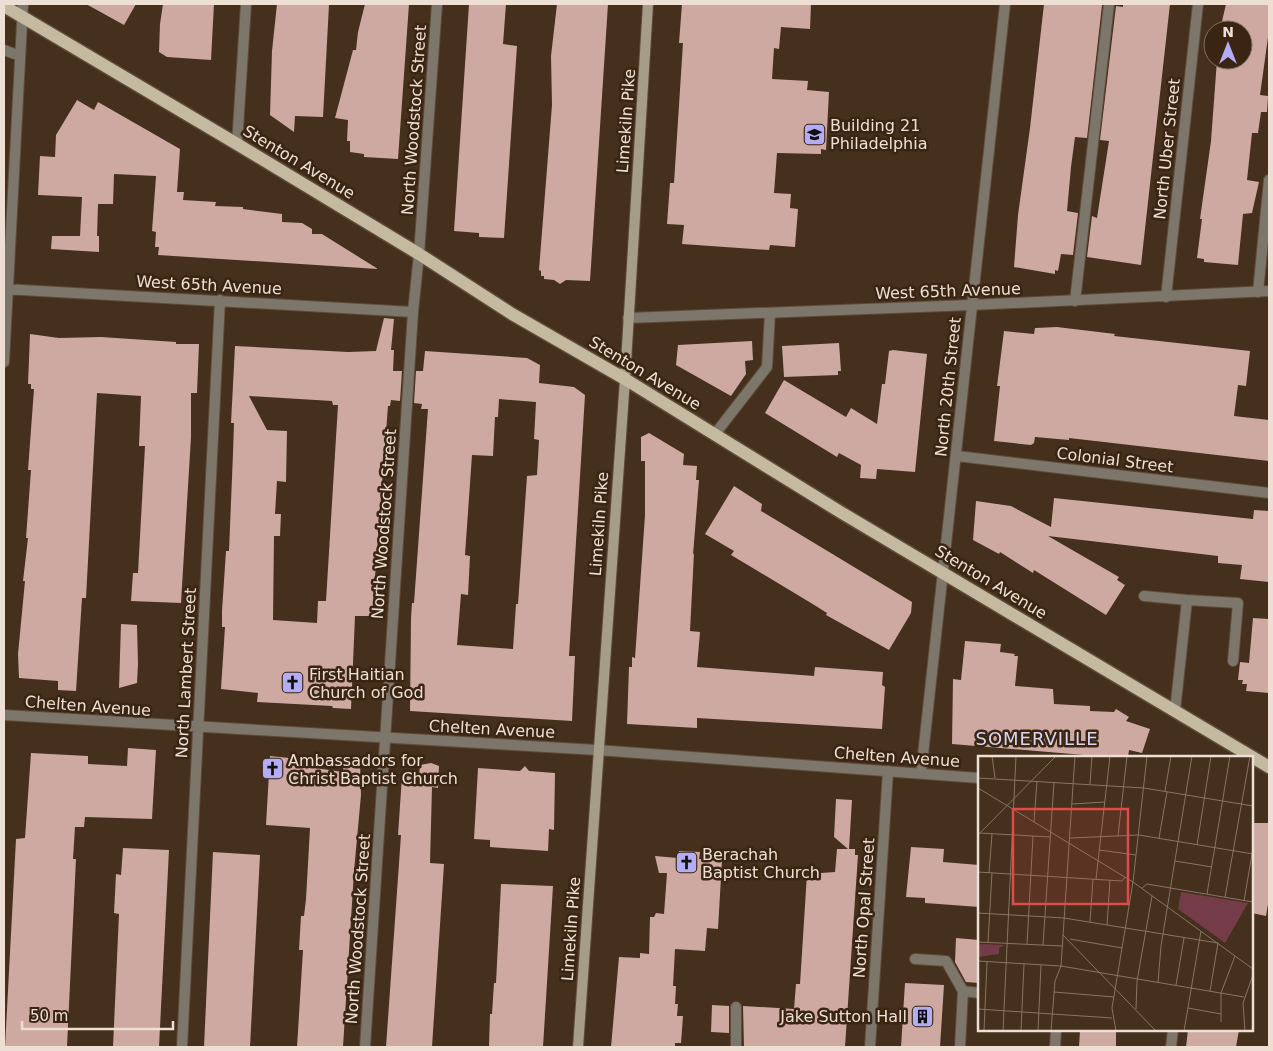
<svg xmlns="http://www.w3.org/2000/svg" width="1273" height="1051" font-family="'DejaVu Sans',sans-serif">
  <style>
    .building { fill: #cda9a1; fill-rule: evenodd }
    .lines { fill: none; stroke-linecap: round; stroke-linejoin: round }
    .lane-casing { stroke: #604b3a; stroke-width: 12 }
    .street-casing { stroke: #604b3a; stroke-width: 12 }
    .secondary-casing { stroke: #604b3a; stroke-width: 12 }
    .primary-casing { stroke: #604b3a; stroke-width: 15 }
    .lane { stroke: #7d776b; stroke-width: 10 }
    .street { stroke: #7d776b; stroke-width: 10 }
    .secondary { stroke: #a69d89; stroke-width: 10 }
    .primary { stroke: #c5b9a0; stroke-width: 12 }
    .labels { text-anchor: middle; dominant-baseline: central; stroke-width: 5; stroke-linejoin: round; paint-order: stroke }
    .street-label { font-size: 16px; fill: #eddfd4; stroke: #3a2513 }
    .poi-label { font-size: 16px; fill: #eddfd4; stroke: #3a2513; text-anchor: start }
    .neighbourhood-label { font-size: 18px; letter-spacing: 1px; fill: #d8d6f3; stroke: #3a2513 }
    .inset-road { fill: none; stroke: #887566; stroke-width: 1 }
    .view { fill: #db4d4a; fill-opacity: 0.15; stroke: #db4d4a; stroke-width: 2.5 }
    .inset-edge { fill: none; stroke: #eddfd4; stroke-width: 2.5 }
  </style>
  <rect width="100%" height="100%" fill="#452f1d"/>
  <path class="building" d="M86,4H136L124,25Z
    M163,4H214L211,60L167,57L159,52L160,24Z
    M277,4L329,5L323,117L295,116L294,132L270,115L272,51Z
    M365,4H409L398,159L364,157V154L350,152V141H347L348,120L335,118L353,50H356L358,32Z
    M469,4H506L503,44L517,46L504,238L479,237V233L454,231Z
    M557,4H608L590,281L566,280L560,284L554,280L544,279V276H541V271L539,270L552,105L551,56Z
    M682,4H811L810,29L781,27L779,49L774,48L772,79L808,81L807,90L829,92L826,150L821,149V154L777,153L774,193L791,194L790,208L798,209L795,247L770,245L769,250L682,244L684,225L667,224L670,183H674L683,43H679Z
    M1044,4L1102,5L1087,138L1075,137L1071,167L1067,211L1078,213L1073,255L1061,254L1058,271L1055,270V274L1014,267L1018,215L1030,128Z
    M1123,4H1170L1141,265L1087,257L1092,216L1097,218L1109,141L1100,140L1116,6L1123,7Z
    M1226,4H1269V30L1260,95L1268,96L1267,112H1261L1258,133H1252L1247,180L1259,182L1252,213L1243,214L1238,265L1204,262V259L1197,258L1202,219H1200L1211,141L1217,60H1243V30H1220Z
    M77,100L94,110L98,102L180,149L177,192H184L183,200L216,202L215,206L243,207V209L282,214V222L302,223L312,229V234H322L378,269L158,255L159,247H155L156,232L152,231L156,176L114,174L113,204H98L97,236H99V252L51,249L52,236H80L82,197L38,195L40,156L55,157L56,135Z
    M384,318L394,319L391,350H394L393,371H402L400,401L391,400L390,406H388L372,616H355L351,709L333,708L332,706L257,702L258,693L221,689L225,627H222V611L226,551H229L233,453L234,423H231L235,346L348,352L376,351ZM249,396L332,401L333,405H338L326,601H318L317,623L273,620L274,536H280L281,514H275L277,481L286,482L287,431L267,430Z
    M1057,327L1115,334L1114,336L1250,351L1246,386L1238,385L1234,416L1269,420V461L1069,438V440L1035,437L1034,443L1031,445L994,441L1000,386H997L1004,331L1034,334L1035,328Z
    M30,334L59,338L101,337L176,342V344H199L197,393H191V437L181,603L131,601L133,573H138L145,446H139L141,396L97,393L86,598H82L76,691L58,690V681L19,678L18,654L25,581H23L28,538H26L31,470H28L34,389H31V384H28Z
    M752,341L753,360L745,361L746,374L731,396L676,365L678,345Z
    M839,343L841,371H838V375L784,377L782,346Z
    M893,350L927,354L915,472L877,469L876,479L860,478L861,465L839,453L837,457L765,413L784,380L846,417L851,408L877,424L882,384H885L889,351Z
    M425,351L527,358L540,365L539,383L574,387L585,395L569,656H575L572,721L410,711L411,618L412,603H414L428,409H421L422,404L414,403L416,371H423ZM499,399L536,402L534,439L539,440L537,475L527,476L518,604H516L513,649L457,645L461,594L468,595L470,556L465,555L472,455L493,456L495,417H498Z
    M649,433L684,454L683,465L697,466L696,480H699L693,555L694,553L690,631L700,632L697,667L814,676L815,667L883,672L882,685L885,687L882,729L697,718V728L627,724L629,667H632V657L635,658L645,515V461H641V437Z
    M734,486L762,504L761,511L912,602L911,613L889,650L826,615L827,613L811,603L731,555L734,551L705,534Z
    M1054,498L1253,519L1254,510L1269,511V582L1240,579L1242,565L1218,563V556L1048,536L1119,577L1117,580L1125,585L1106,615L1034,570L1033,573L1000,552L999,554L973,540L976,501L1011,506L1051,527Z
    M1253,618L1269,619V693L1246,691L1247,684H1242L1243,680H1238L1240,662L1249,663Z
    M121,624L137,625L138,664L137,683L119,688Z
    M965,641L1001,644L1000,652L1015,654L1014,656H1018L1015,686L1053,689L1054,704L1090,706V711L1114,712L1116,709L1129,717L1126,721L1150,729L1142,753L1129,750L1128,757H1108L952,744L953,679L961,680Z
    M128,748L156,750L152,819L85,817L84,827H75L73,859H76L67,1047H5L16,839L25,838L31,753L88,756V764L127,766Z
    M270,756L308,760V767L343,772L344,761L360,762L361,795L354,871L343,1047H297L303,950H299L301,916H304L306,899L310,828L266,825Z
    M431,763L439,766L438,788L432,787L430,863L444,864L432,1047H386L401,835H398L402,776L419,777L420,765Z
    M525,766L529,771L555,773L554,830L549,829L548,851L490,847V840L474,839L478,768L520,771Z
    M836,799L852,800L849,849H855V855H858L845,1047H744L743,1006L794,1009L796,984H800L807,874L835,872L837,849H848L834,837Z
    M1252,823H1269V898L1266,916L1252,913Z
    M911,847L944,849L943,862L979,865V907L925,903V898L906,897Z
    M123,848L169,850L159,1047H113L119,914L114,913L116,874L121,875Z
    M679,851L700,852L699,859L722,860L718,929L707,928L705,951L675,949L673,986H676L675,1004H678L677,1016H683L681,1043H675V1047H611L619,957L640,958V953L649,954L650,917H654L656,913L664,914L667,873H659L655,856L678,858Z
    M213,852L260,855L250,1047H204Z
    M501,884L553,886L543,1047H489L490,1014H492L494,983H496Z
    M956,938L979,940V983L966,982L955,962Z
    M905,983L944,985L940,1047H901Z
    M712,1005L729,1006V1033L711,1032Z
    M1080,1030H1116V1047H1079Z
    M1188,1030H1239L1236,1047H1186Z"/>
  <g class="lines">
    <defs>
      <path id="lane" d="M4,50L20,56
        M1258,292L1269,180
        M1075,301L1109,4
        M715,434L767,367L770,313
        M1144,596L1187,600L1175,711
        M1187,600L1238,603L1233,661
        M915,959L946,961L963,991
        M736,1047V1007
        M960,1047L963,991L979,993
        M1171,1047L1173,1030"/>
      <path id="street" d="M237,144L246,4
        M4,289L413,312
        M1166,297L1198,4
        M628,318L971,305L1269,291
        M4,362L23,4
        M957,456L1269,493
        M4,715L597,750L979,778
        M921,773L1005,4
        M182,1047L220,300
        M365,1047L413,312L419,254L437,4
        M870,1047L888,771
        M1055,1047L1056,1030"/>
      <path id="secondary" d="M578,1047L625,379L648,4"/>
      <path id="primary" d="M4,6L237,144L419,254L512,314L625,379L842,513L1269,767"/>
    </defs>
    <use href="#lane" class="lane-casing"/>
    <use href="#street" class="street-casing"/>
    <use href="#secondary" class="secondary-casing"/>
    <use href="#primary" class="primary-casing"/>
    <use href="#lane" class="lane"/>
    <use href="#street" class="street"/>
    <use href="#secondary" class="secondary"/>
    <use href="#primary" class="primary"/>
  </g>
  <defs>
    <symbol id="school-square" viewBox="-11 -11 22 22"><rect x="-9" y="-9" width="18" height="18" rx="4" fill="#b5acf8" stroke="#3a2513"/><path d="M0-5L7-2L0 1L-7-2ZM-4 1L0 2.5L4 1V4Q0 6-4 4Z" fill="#111"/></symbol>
    <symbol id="church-square" viewBox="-11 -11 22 22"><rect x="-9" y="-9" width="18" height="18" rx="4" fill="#b5acf8" stroke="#3a2513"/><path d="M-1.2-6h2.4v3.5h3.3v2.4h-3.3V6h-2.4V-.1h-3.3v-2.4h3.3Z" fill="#111"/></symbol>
    <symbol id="building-square" viewBox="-11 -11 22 22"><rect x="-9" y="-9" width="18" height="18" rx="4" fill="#b5acf8" stroke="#3a2513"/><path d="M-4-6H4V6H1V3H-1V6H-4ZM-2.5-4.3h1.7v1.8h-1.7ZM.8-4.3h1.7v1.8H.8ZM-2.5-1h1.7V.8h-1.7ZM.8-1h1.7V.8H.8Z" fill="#111"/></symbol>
  </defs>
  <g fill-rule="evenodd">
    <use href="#school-square" x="802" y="122" width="25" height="25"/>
    <use href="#church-square" x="280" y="670" width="25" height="25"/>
    <use href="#church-square" x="260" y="756" width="25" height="25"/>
    <use href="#church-square" x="674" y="850" width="25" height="25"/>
    <use href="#building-square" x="910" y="1004" width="25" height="25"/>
  </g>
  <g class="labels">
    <g class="street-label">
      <text transform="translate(414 120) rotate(-86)">North Woodstock Street</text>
      <text transform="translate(626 121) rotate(-86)">Limekiln Pike</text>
      <text transform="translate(1167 149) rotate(-84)">North Uber Street</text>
      <text transform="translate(299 162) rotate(31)">Stenton Avenue</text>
      <text transform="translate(209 285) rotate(3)">West 65th Avenue</text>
      <text transform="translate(948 291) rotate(-2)">West 65th Avenue</text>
      <text transform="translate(645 373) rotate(31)">Stenton Avenue</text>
      <text transform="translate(948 387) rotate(-84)">North 20th Street</text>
      <text transform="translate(1115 460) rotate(7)">Colonial Street</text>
      <text transform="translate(384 524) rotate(-86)">North Woodstock Street</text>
      <text transform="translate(599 524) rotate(-86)">Limekiln Pike</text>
      <text transform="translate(991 582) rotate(31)">Stenton Avenue</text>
      <text transform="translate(186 673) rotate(-87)">North Lambert Street</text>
      <text transform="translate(88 706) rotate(4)">Chelten Avenue</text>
      <text transform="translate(492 729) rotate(3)">Chelten Avenue</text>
      <text transform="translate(897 757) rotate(4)">Chelten Avenue</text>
      <text transform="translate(864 908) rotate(-86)">North Opal Street</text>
      <text transform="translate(358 929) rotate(-86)">North Woodstock Street</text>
      <text transform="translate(571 929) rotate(-86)">Limekiln Pike</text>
    </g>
    <g class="poi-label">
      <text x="830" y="125">Building 21<tspan x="830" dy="18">Philadelphia</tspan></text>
      <text x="309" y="674">First Haitian<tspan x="309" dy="18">Church of God</tspan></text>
      <text x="288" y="760">Ambassadors for<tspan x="288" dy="18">Christ Baptist Church</tspan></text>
      <text x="702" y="854">Berachah<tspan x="702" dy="18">Baptist Church</tspan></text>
      <text x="907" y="1016" text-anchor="end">Jake Sutton Hall</text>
    </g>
    <g class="neighbourhood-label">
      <text x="1037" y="738">SOMERVILLE</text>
    </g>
  </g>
  <g transform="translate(978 756)">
    <rect width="275" height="275" fill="#452f1d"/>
    <path d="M203,136L270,147L247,187L200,153ZM0,188L26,189L21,192V198L0,201Z" fill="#743c48"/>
    <path class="inset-road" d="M14,0L17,22M0,22L166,32L275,50M112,28L114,0M0,32L155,126L275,213M187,35L193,0M94,48L127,46M56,66L59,25M2,77L72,81M0,79L78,0M140,80L149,0M92,82L161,79L275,98M181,82L189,36M219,89L233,0M121,94L158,99M197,105L234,111M0,116L144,125L147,121M11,117L14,78M118,123L132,0M164,132L169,128L275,146M229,138L252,0M247,141L272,0M266,145L275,92M0,157L86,162L240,187L232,235M112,166L115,123M129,169L132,124M85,179L178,275M92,183L144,192M0,186L84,190M10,186L14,117M49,188L55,80M65,189L76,26M0,205L83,210L266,241M180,226L183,190L214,0M198,229L206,182M76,236L136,241M210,252L243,258M0,253L134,262M158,253L159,225L174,140M243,266V237L257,200M6,275L9,206M25,275L38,0M43,275L46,208M60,275L63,209M73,275L77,225L83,210L97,0M138,275L134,252L155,126L169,0M206,275L223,175M267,275L265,247L275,219"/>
    <path class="view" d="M35,53H150V148H35Z"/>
    <rect width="275" height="275" class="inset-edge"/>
  </g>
  <rect width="1273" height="1051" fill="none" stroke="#eddfd4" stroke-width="10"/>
  <g transform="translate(1228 45)"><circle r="24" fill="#3a2513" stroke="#826f60"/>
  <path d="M0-4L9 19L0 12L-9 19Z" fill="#b5acf8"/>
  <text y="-8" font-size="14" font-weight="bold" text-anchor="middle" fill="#eddfd4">N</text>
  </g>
  <path d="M22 1021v8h151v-8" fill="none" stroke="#eddfd4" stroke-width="2.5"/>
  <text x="30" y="1021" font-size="15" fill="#eddfd4" stroke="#3a2513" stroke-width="4" paint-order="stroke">50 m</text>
</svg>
